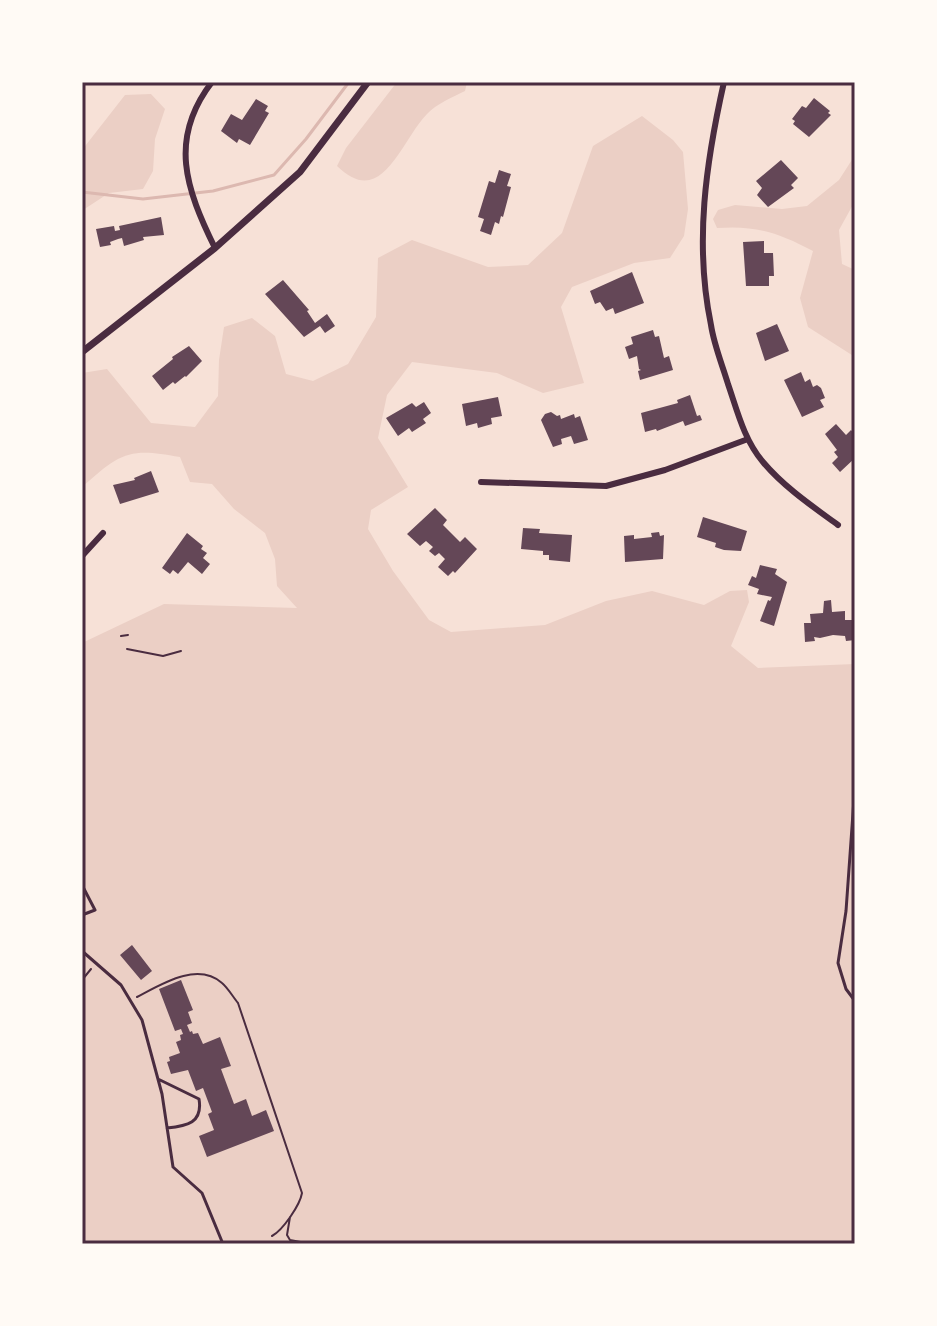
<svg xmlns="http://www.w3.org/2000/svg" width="937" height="1326" font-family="Quicksand,sans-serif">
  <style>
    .green { fill: #ebcfc5 }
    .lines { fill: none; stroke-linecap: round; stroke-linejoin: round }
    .stream { stroke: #dcb8b0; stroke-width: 3 }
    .building { fill: #644757 }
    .path { stroke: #4a2c40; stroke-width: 2 }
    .service { stroke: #4a2c40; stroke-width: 3 }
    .minor { stroke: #4a2c40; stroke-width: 6 }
    .tertiary { stroke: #4a2c40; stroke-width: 7 }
    .neatline { fill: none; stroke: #4a2c40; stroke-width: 3 }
  </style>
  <rect width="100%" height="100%" fill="#f7e1d7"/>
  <path class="green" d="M397,82H467L465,91C453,97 436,104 427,114C400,142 382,210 337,166L346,148Z
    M151,94L165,109L155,139L153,171L143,189L109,193L83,210L82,214V150L125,95Z
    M642,116L673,140L683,152L688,209L684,236L670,258L634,263L572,287L561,307L584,383L543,393L497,373L412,362L387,395L378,438L408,487L371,510L368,529L393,571L429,620L451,632L545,625L606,601L652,591L704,605L730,591L747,590L749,602L731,646L758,668L855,664V1244H82V643L164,604L297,608L277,586L275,559L265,533L234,509L212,484L190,482L180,457C129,447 120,453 82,487V373L107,369L151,423L195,427L218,396L219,360L224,327L252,318L275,336L286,374L313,381L348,364L376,317L378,258L412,240L488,267L528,265L562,233L593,146Z
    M855,155V201L839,230L842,264L855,270V357L808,327L800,298L813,251C779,233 756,225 717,228L713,219L718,210L735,205L782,209L807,206L839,180Z"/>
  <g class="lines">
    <path class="stream" d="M82,192L143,199L213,191L274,175L306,139L349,82"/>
  </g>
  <path class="building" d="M814,98L830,111L828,113L831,115L809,137L793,124L795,121L792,119L802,106L806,108Z
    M256,99L268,106L265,111L269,113L250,145L239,139L237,143L221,131L231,114L242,120Z
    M781,160L798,178L791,185L794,188L768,207L757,195L762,188L756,181Z
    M499,170L511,174L507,186L511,187L503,217L501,216L499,224L495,222L491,235L480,231L484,219L478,217L489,181L495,183Z
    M161,217L164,235L143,237L144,240L124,246L122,238L118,239L110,242L111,245L100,247L96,229L114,226L115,231L120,230L119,226Z
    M764,241V253H773L774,276H769V286H746L743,242Z
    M632,272L644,303L615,314L613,308L606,311L600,302L595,304L590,291Z
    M283,280L309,310L307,311L315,323L327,314L335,326L325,333L320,326L304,337L265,294Z
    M777,324L789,351L765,361L756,333Z
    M653,330L655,337L659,336L664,358L669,356L673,370L640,380L638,371L641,370L639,369L637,356L629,359L625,347L633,344L631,337Z
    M189,346L202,361L186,377L185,376L175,384L173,382L163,390L152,376L173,359L172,357Z
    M801,372L805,382L810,379L813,387L817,385L821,388L825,398L820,400L824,407L802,417L784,380Z
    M690,395L697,416L700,415L702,420L685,426L683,421L657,431L656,429L645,432L641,413L678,403L677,400Z
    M498,397L502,416L491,418L492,424L478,428L477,423L466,426L462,404Z
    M424,402L431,413L423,419L426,423L412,432L409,428L398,436L386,418L412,403L416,407Z
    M551,412L557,416L560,415L561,419L574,414L575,418L580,416L588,440L574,444L571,436L561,439L562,444L553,447L541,420L545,414Z
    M836,424L846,435L851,430L855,435V458L840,472L832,463L838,457L834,452L837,450L825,434Z
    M151,471L159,492L120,504L113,485L135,480L134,478Z
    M435,508L447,520L443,525L460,542L465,537L477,549L455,573L453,571L448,576L438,567L445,559L439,553L435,556L429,551L433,547L426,541L420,546L407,534Z
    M703,517L747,531L741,551L724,550L715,547L716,543L697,537Z
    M523,528L540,529L539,533L572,535L570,562L549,560V555H543V551L521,549Z
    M659,532L660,536L664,535L663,559L625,562L624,536L634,535V539L652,537L651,533Z
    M187,533L203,546L201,549L207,553L203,558L210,564L202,574L188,562L178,574L173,570L170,574L162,568Z
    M760,565L777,569L775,574L787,582L774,626L760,621L768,600L770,601L772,597L757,594L759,589L748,585L752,576L756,578Z
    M831,600L832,612L845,611V620H855V640L846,641L845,636L833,635L820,638L814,637L815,641L805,642L804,623H811L810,614L823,613L824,601Z
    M132,945L152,971L141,980L120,955Z
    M181,980L193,1010L188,1012L192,1023L187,1025L190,1032L192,1031L193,1034L198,1033L203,1044L220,1037L231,1066L221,1069L234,1104L246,1099L252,1116L266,1110L274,1131L207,1157L199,1136L214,1130L208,1114L212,1112L203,1088L196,1091L188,1070L171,1074L167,1062L170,1061L169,1057L180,1053L176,1042L181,1040L180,1035L183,1034L181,1029L175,1031L159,989Z"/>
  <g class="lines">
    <path class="path" d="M121,636L128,635
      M127,649L163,656L181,651
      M82,980L91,969
      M137,997C160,985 197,961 222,983C228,988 233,997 238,1003L302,1193C300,1205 283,1230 272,1236
      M290,1217L287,1235L290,1240L311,1244"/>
    <path class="service" d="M855,785L846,911L838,963L846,989L855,1001
      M82,885L95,910L82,915
      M82,951L121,985L142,1020L162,1094L173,1167L202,1193L223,1244
      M158,1079L199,1099C203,1123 187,1126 167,1128"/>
    <path class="minor" d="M212,82C168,139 186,189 215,248
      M724,82C706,162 694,243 711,325C714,345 722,364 728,384C737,410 744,440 763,462C784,487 812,506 838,525
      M481,482L606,486L665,470L748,439
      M82,556L103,533"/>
    <path class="tertiary" d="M82,352L215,248L300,172L368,82"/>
  </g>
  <rect width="937" height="1326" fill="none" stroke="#fffaf5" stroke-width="168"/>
  <rect x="84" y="84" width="769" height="1158" class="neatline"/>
</svg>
